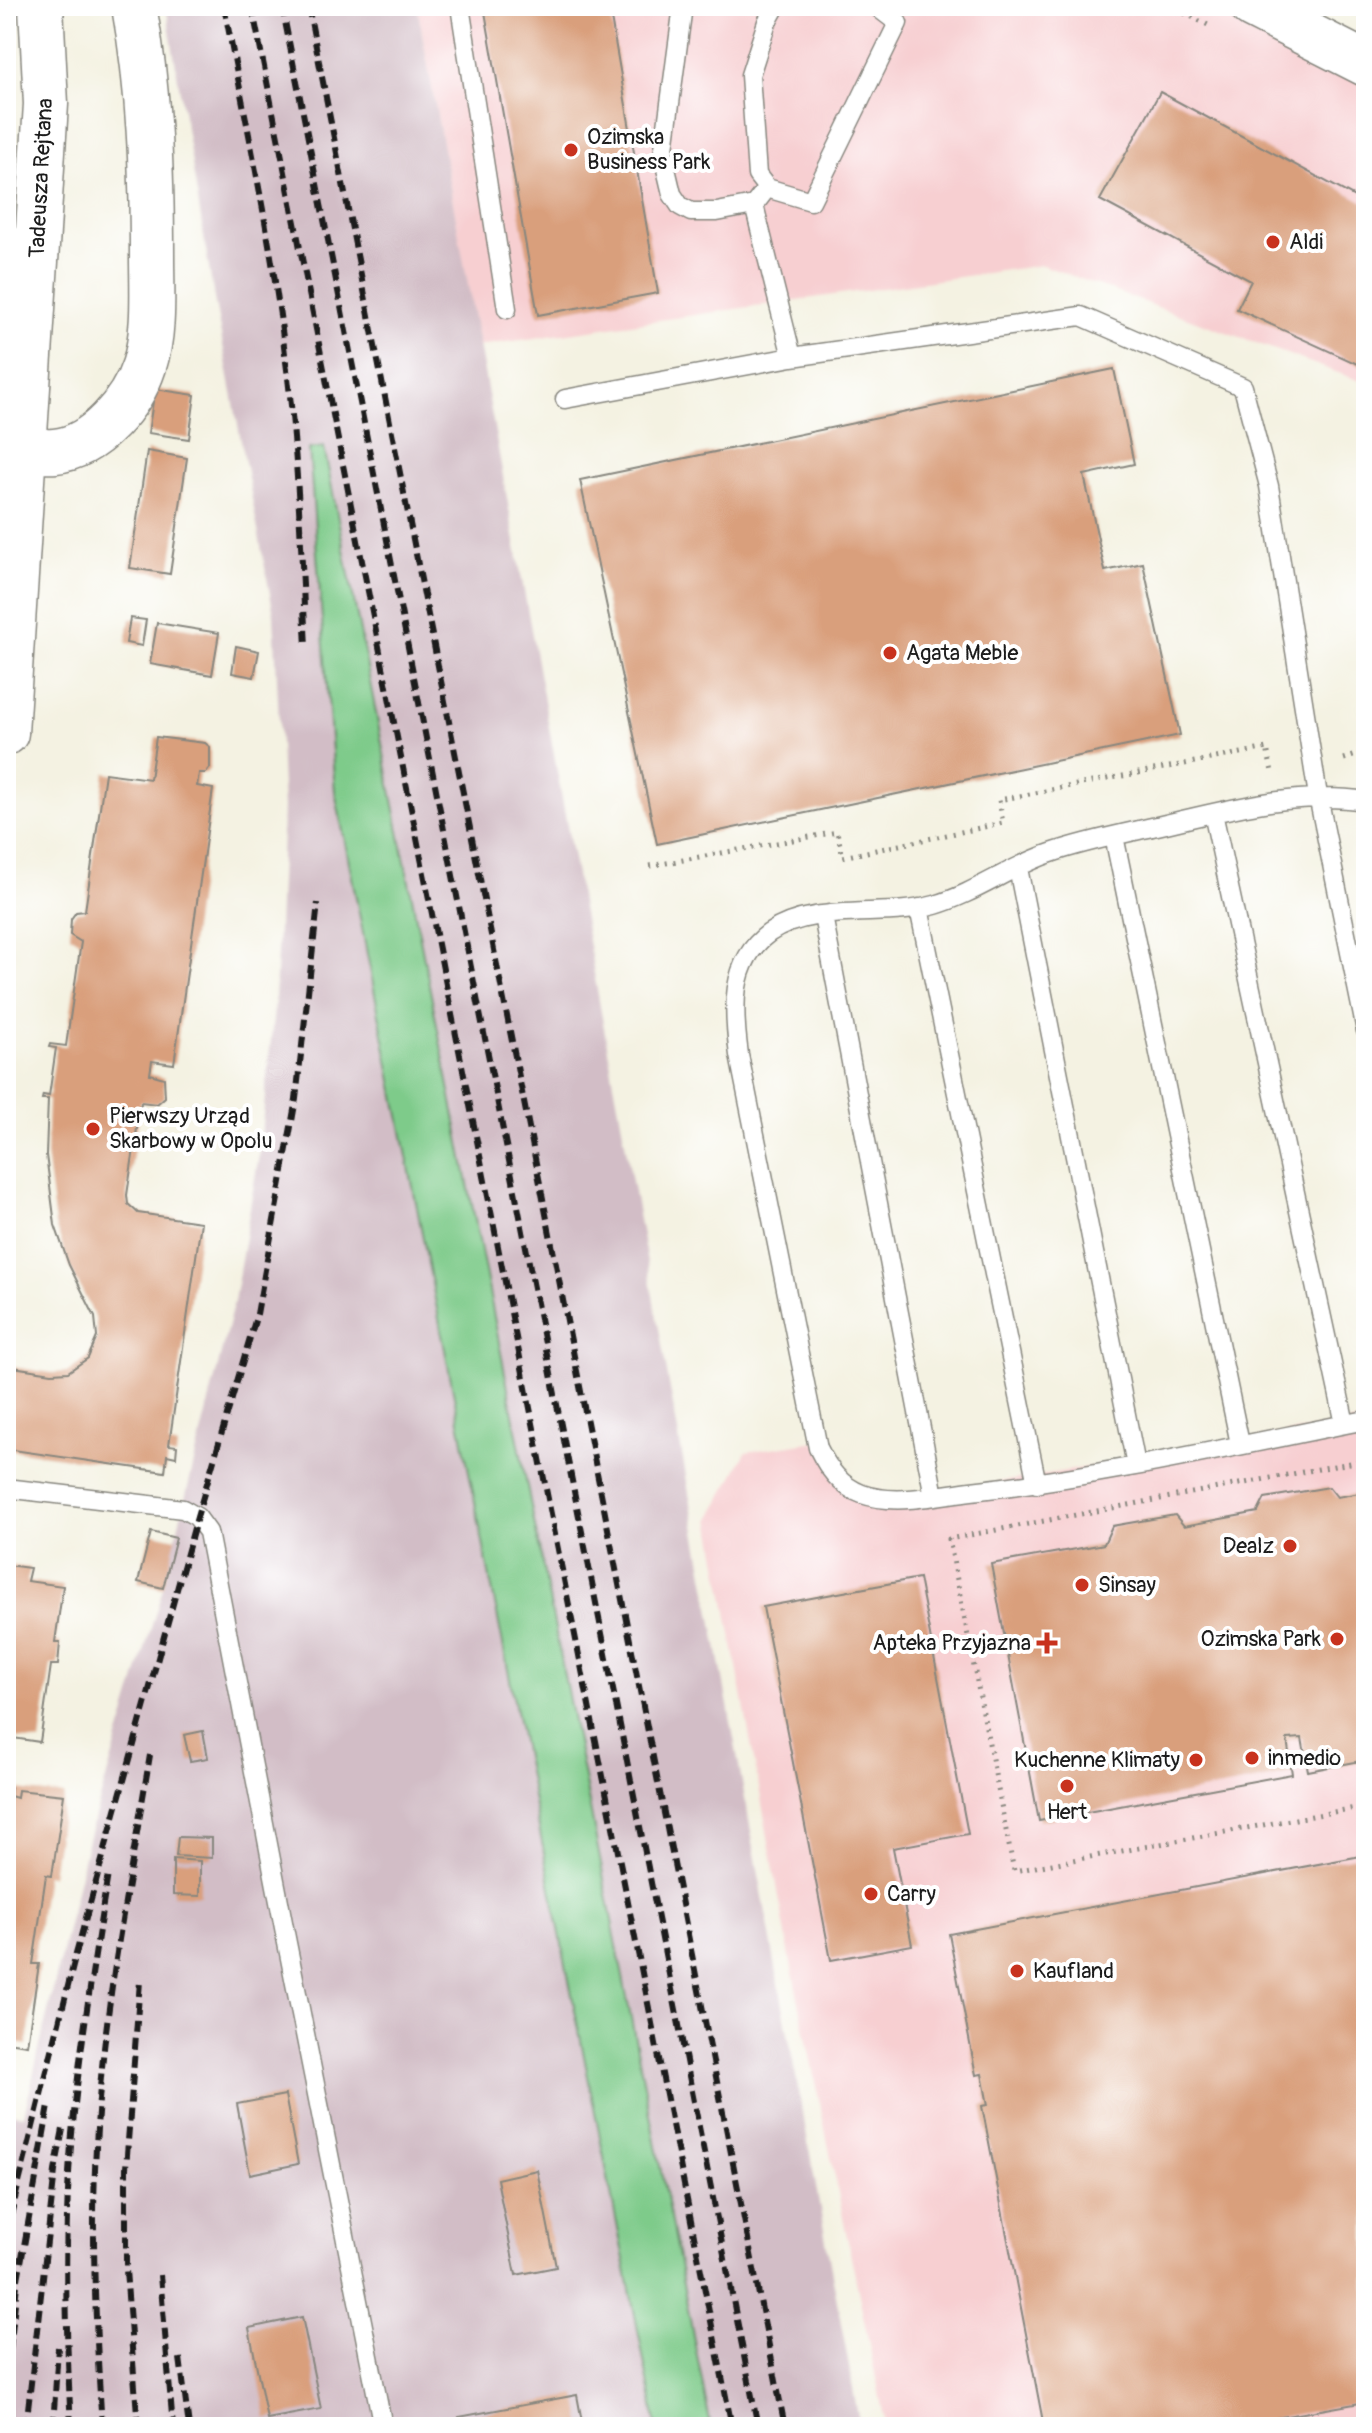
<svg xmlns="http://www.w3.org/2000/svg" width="1372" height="2433" font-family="Pangolin,sans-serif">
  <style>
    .built { fill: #f7cfd1 }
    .industrial { fill: #d2bdc6 }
    .green { fill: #7ecb8a; stroke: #4d7453; stroke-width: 2 }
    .building { fill: #d99f7c }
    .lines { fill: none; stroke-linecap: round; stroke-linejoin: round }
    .lane-casing { stroke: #88877f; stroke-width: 21 }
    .secondary-casing { stroke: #88877f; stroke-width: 47 }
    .path { stroke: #88877f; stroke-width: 5; stroke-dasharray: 2 6; stroke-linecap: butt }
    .lane { stroke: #fff; stroke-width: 18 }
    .secondary { stroke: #fff; stroke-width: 44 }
    .rail { stroke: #1c1c1c; stroke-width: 6; stroke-dasharray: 12 6; stroke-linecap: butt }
    .poi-dot { fill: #c8321e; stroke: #fff; stroke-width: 3 }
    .labels { text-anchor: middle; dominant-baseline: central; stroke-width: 8; stroke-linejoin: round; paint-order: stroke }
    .poi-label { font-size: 22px; fill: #1c1c1c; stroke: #fff; text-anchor: start }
    .street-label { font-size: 22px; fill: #1c1c1c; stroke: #fff }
  </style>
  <rect width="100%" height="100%" fill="#fff"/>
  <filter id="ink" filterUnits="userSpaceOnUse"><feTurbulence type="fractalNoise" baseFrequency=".0125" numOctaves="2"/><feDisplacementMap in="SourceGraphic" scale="16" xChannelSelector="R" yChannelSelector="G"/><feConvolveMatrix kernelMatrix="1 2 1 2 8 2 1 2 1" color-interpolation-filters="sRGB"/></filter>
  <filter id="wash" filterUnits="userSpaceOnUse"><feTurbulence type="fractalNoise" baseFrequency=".006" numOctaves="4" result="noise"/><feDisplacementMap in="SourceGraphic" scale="32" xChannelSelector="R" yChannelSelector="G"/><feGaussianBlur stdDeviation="1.8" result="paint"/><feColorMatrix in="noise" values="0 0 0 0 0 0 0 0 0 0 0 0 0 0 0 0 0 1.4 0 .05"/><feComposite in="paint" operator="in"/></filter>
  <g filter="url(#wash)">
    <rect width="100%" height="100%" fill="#f4f2e2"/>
    <path class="built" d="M417,6H1252L1366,64V383L1042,265L479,346Z
      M1366,1420V2427H886L792,1968L710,1519L746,1452L816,1441L842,1483L908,1498Z"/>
    <path class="industrial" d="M166,6H417L860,2427H711L323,447L309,450L335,791L657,2427H6V2113L24,2115L87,1843L163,1588L234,1301L259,1155L275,1000L283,808L274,615L214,298Z"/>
    <path class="green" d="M324,447L711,2427H657L335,791L309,449Z"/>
    <g id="blocks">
      <path class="building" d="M484,6H609L658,293L538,315Z
        M1160,92L1366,203V368L1237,309L1251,281L1100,200Z
        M1114,369L1134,464L1084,475L1105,571L1143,563L1180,735L657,844L580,480Z
        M155,389L195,395L189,439L148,433Z
        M147,451L187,458L170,574L130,568Z
        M130,618L146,620L142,646L126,643Z
        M157,623L219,633L212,675L150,664Z
        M236,646L259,651L254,677L232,673Z
        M156,737L205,743L210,747V768L206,773H199L197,786L213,789L174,1064L152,1061L150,1074L164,1078L165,1097L157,1104L141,1102L127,1195L128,1204L138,1213L201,1222L169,1445L177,1446L176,1457L167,1455L165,1472L6,1449V1366L52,1373L68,1372L88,1358L97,1337L95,1317L69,1265L55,1225L46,1155L48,1099H42L43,1095L49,1096L56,1048L49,1047L50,1044L66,1046L81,942L70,935L71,919L76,912L85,911L105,773L150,779Z
        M1329,1487L1337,1497L1366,1492V1760L1308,1771L1302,1738L1287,1739L1292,1774L1039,1821L991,1564L1104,1544L1112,1526L1175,1515L1184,1526L1258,1512L1265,1498Z
        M151,1532L176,1538L163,1588L138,1582Z
        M7,1565L30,1568L27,1581L63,1586L55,1642H60L58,1665H51L40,1742L6,1737Z
        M919,1578L968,1834L893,1848L912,1945L831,1960L763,1607Z
        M203,1731L208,1758L190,1761L184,1735Z
        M6,1788H11L10,1796L17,1798L18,1790L64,1795L52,1876L46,1875L33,1964H39L27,2045L6,2042Z
        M178,1837L212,1838V1858L176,1856Z
        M1366,1855V2402L1276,2418L1272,2427H1044L982,2106L988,2105L982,2074L976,2075L949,1934Z
        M173,1859L200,1861V1896L173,1895Z
        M285,2095L298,2164L250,2174L237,2104Z
        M537,2170L556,2267L516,2275L497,2179Z
        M302,2317L321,2409L267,2419L249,2328Z
        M577,2395L583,2427H461L459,2417Z"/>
    </g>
  </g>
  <g filter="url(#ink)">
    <use href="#blocks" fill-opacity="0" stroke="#88877f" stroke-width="2"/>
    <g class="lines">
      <defs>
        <path id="lane" d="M460,6L507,309
          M683,6L663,156L672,194L680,206L691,212H717L754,205
          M776,6L767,22L750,75L757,175L767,188L811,201L898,23L881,10L880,6
          M767,188L754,205L792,357L1081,316L1243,387L1269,486L1318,796L1366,1031
          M565,399L792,357
          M1366,801C1295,790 1226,810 1157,826C1122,834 1086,841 1051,853C1011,866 976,893 935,905C885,919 813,902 769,933C729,962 733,1012 739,1055L818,1448C828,1468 840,1486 862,1494C895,1506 937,1495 971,1491C1104,1476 1235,1446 1366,1420
          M1213,813L1345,1424
          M1114,836L1240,1444
          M1018,868L1136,1465
          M919,908L1037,1484
          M823,916L934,1496
          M6,1488L183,1509L197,1517L208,1532L286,1938L383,2427"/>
        <path id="secondary" d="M1252,6L1366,64
          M24,449C34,450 45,452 55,451C95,447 132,403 144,366C155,332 152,292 152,256C152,173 149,88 134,6
          M6,733L46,104L41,6"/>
      </defs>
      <use href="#lane" class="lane-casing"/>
      <use href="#secondary" class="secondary-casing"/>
      <path class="path" d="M1170,6L1212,27
        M1344,759L1366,752
        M650,866L837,832L843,857L1003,823L999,800L1267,748L1272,772
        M1366,1460L949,1539L1014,1871L1366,1806"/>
      <use href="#lane" class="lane"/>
      <use href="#secondary" class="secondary"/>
      <path class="rail" d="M224,6C246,122 271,237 285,354C298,451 301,549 306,647
        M252,6L732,2427
        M282,6L758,2427
        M308,6L785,2427
        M6,2235L76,1954L197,1517L257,1314L296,1099L318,903
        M160,2275L173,2427
        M180,2358L189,2427
        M6,2387L17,2285L49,2106
        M26,2427L55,2171L63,2129
        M53,2427L58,2347
        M71,2427C66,2330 63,2231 72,2134C80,2047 94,1960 108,1874
        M102,2427C96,2334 91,2240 96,2147C102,2015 129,1884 150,1755
        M138,2427L126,2270V2168L140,1981"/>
    </g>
  </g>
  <g class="poi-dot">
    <circle cx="571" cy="150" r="8"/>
    <circle cx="1273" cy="242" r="8"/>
    <circle cx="890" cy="653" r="8"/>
    <circle cx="93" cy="1129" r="8"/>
    <circle cx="1290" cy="1546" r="8"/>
    <circle cx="1082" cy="1585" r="8"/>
    <circle cx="1337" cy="1639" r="8"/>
    <path d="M1043 1631h8v8h8v8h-8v8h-8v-8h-8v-8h8z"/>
    <circle cx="1252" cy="1758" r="8"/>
    <circle cx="1196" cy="1760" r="8"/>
    <circle cx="1067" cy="1786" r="8"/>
    <circle cx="871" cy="1894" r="8"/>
    <circle cx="1017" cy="1971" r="8"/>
  </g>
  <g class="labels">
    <g class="poi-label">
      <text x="587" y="137">Ozimska<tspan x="587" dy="25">Business Park</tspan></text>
      <text x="1289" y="242">Aldi</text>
      <text x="906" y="653">Agata Meble</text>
      <text x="109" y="1116">Pierwszy Urząd<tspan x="109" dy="25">Skarbowy w Opolu</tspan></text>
      <text x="1274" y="1546" text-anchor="end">Dealz</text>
      <text x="1098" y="1585">Sinsay</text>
      <text x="1321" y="1639" text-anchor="end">Ozimska Park</text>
      <text x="1031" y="1643" text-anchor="end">Apteka Przyjazna</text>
      <text x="1268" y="1758">inmedio</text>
      <text x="1180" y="1760" text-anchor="end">Kuchenne Klimaty</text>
      <text x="1067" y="1812" text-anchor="middle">Hert</text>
      <text x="887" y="1894">Carry</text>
      <text x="1033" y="1971">Kaufland</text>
    </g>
    <g class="street-label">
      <text transform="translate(41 178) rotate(-87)">Tadeusza Rejtana</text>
    </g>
  </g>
  <rect width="1372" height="2433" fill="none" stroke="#fff" stroke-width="32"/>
</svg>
